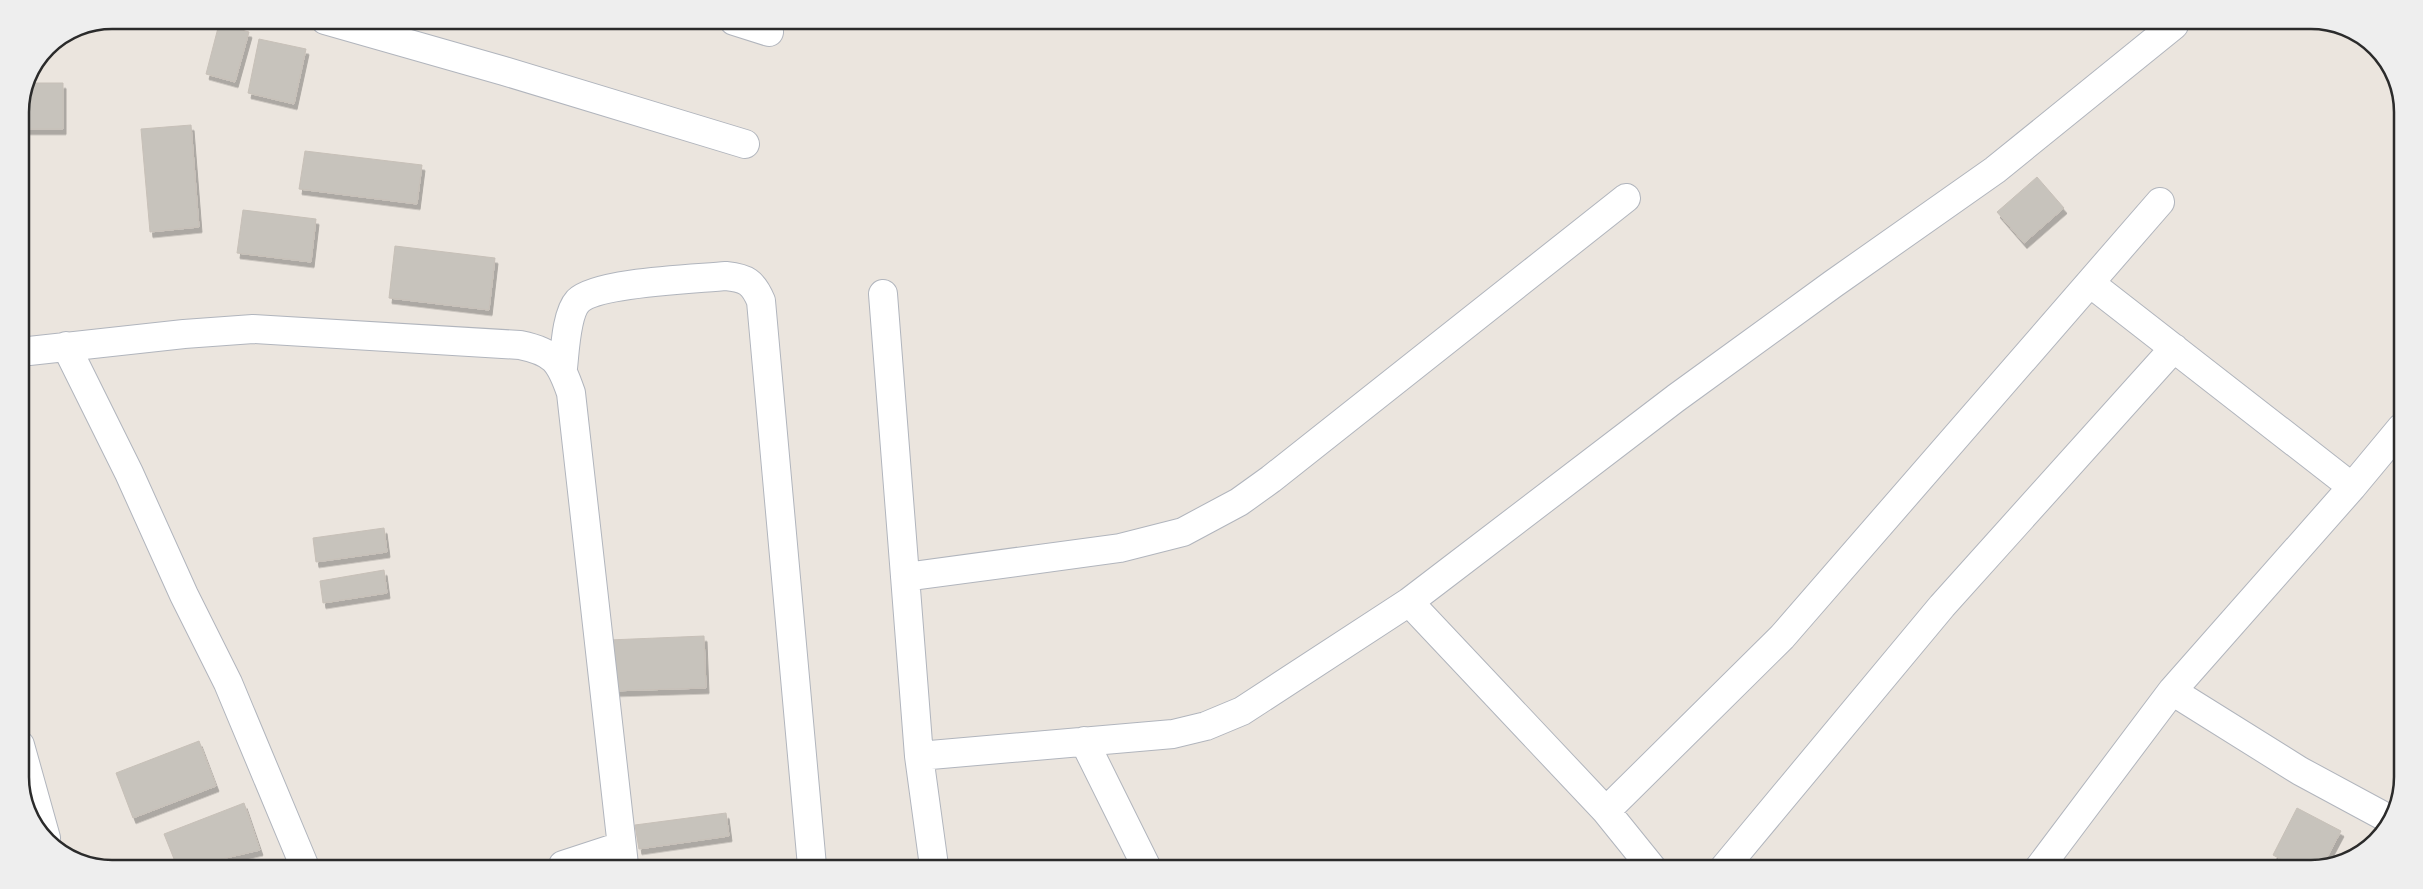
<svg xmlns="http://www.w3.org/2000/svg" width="2423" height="889" font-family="'Work Sans',sans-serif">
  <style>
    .building { fill: #c7c3bc; stroke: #c7c0b8; filter: url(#shadow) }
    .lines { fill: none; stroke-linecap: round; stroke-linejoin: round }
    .minor-casing { stroke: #b1b5bd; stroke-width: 30 }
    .minor { stroke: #fff; stroke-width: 28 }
    .rim { fill: none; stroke: #2b2b2b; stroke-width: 2.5 }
  </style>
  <defs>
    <filter id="shadow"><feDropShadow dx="3" dy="5.5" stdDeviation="0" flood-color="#0004"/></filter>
  </defs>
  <rect width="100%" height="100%" fill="#ebe5de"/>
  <path class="building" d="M219,24L249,32L235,82L206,74Z
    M259,39L306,49L294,104L248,93Z
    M31,83H63V129H20V106Z
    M191,125L199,227L150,232L141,129Z
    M305,151L422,165L417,204L299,189Z
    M2037,177L2064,208L2024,243L1997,212Z
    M243,210L316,219L311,262L237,253Z
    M395,246L495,258L489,310L389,298Z
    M384,528L387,552L316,562L313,538Z
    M384,570L387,593L323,603L320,581Z
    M704,636L706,688L611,691L609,640Z
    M199,741L216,786L133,818L116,773Z
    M244,803L260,850L200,864H176L164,834Z
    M2297,808L2341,831L2323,865L2311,869H2299L2273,855Z
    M726,813L729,836L639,849L635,825Z"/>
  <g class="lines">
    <defs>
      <path id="minor" d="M325,20L504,71L745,144
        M734,21L769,32
        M2090,283L2352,487
        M883,294L919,756L934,866
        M66,346L129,473L184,595L228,683L304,865
        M20,352L184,334L253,329L520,345C554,352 560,361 571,393L624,865
        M563,368C565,351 566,314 578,301C597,282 696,279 726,276C746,278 753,282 761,301L812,866
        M905,577L1120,548L1183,532L1239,502L1271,479L1626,198
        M1409,602L1606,811L1652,868
        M2172,691L2300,771L2389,819
        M1084,741L1146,866
        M20,745L46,838
        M919,756L1173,734L1206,726L1242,711L1409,602L1676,398L1833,284L1995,170L2174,25
        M1606,811L1782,637L2160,202
        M563,865L621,846
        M1724,868L1942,606L2174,348
        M2039,868L2172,691L2352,487L2401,428"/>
    </defs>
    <use href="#minor" class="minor-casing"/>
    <use href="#minor" class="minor"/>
  </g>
  <path d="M0 0H2423V889H0ZM112 29H2311A83 83 0 0 1 2394 112V777A83 83 0 0 1 2311 860H112A83 83 0 0 1 29 777V112A83 83 0 0 1 112 29Z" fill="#eee" fill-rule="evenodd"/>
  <path class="rim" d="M112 29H2311A83 83 0 0 1 2394 112V777A83 83 0 0 1 2311 860H112A83 83 0 0 1 29 777V112A83 83 0 0 1 112 29Z"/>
</svg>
